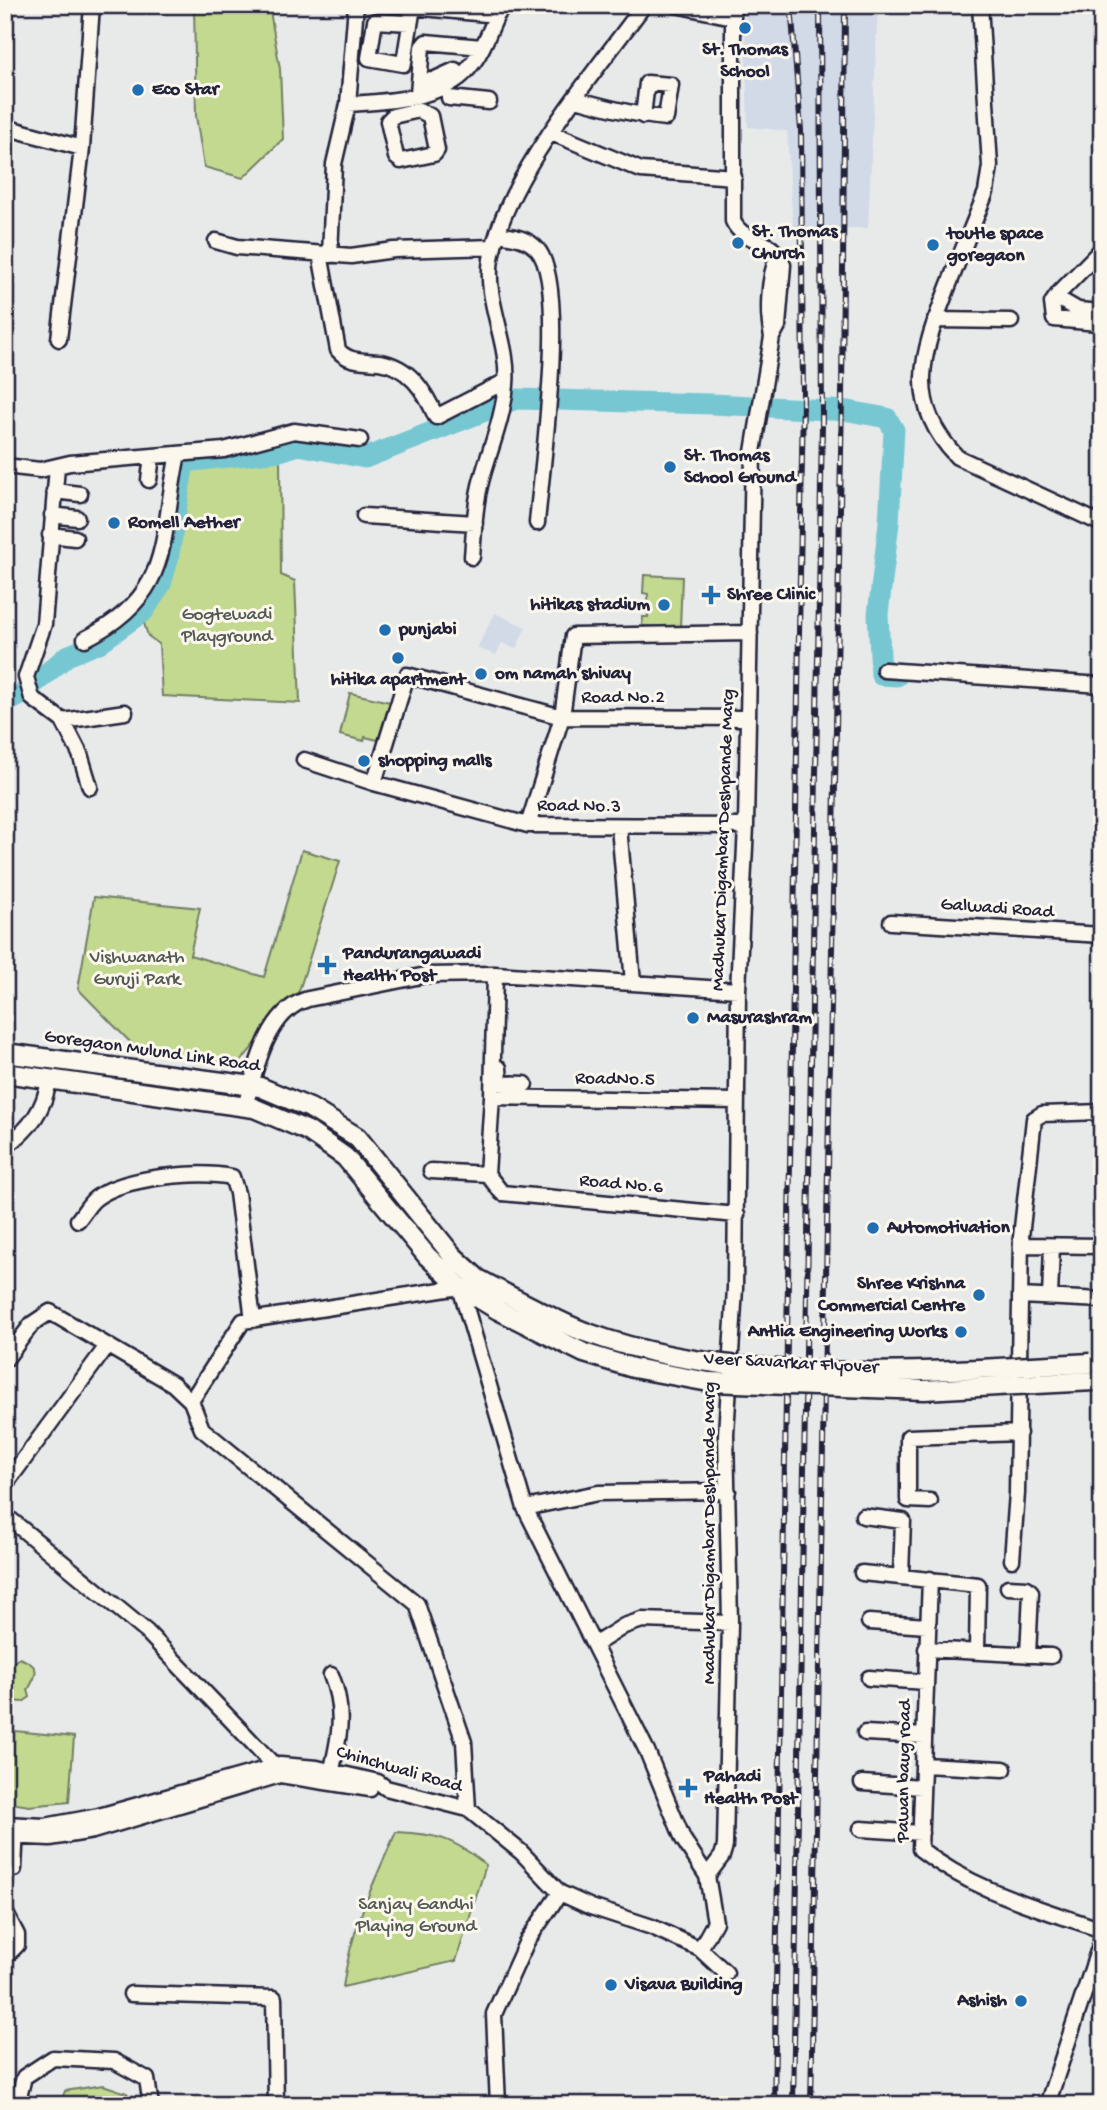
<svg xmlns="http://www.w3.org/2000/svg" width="1107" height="2110" font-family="'Gochi Hand',sans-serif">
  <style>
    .built { fill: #d2dae7 }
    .green { fill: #c2d98f; stroke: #727e65; stroke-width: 2 }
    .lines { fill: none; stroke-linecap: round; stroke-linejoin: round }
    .river { stroke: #77c7d2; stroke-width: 21 }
    .minor-casing { stroke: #22223b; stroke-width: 19 }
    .major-casing { stroke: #22223b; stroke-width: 23 }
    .minor { stroke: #fbf7ec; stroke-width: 14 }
    .major { stroke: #fbf7ec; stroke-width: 18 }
    .rail-casing { stroke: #22223b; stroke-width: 6 }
    .rail { stroke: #fbf7ec; stroke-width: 3.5; stroke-dasharray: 10; stroke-linecap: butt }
    .major-bridge-casing { stroke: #22223b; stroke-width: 23; stroke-linecap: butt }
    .major-bridge { stroke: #fbf7ec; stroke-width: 18 }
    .poi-dot { fill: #1f6fb2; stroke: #fbf7ec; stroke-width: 2.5 }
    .labels { text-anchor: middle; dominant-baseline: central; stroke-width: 6; stroke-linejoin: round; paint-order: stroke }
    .poi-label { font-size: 19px; font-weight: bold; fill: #22223b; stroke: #fbf7ec; text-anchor: start }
    .park-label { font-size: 19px; fill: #525954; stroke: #fbf7ec }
    .street-label { font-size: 19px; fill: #22223b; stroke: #fbf7ec }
  </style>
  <rect width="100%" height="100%" fill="#e8eaea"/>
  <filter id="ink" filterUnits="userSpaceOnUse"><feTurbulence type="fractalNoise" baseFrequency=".0143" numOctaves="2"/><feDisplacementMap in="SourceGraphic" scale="14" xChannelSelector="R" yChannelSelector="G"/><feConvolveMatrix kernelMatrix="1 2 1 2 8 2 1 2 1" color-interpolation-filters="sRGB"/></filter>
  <g filter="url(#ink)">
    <path class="built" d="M744,5H878L868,228L793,229L787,131L748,127Z
      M495,613L526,627L516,649L502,643L496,655L477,648Z"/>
    <path class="green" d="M194,5H269L280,69L283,139L243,178L204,167L196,116Z
      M280,455L281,575L295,581L300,703L162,696L159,644L148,636L143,620L162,593L171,569L186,465Z
      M644,575L682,577L680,628L642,626L643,617H648V594L643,593Z
      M350,693L390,702L378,740L365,737L364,741L340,735Z
      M302,850L340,861L299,991L237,1066L136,1048L78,989L94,897L200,908L190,955L264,977Z
      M19,1658C42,1666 37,1674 28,1690L30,1697L23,1702L11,1701C2,1688 6,1666 19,1658Z
      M5,1730L74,1737L69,1802L29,1806L5,1802Z
      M396,1832C437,1834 453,1838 486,1865L456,1961L343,1987C350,1932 373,1883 396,1832Z
      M103,2085L127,2093L135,2105H60L65,2091Z"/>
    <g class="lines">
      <path class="river" d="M5,703L21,695L67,656L99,643L144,611L161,584L168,560L184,462L280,451L299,445L365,458L516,399L712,404L849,411L887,418L894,430L889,523L878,614L881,675L897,676"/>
      <defs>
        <path id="minor" d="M392,5L497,15L505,5
          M676,5L732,17
          M733,5V221C742,242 768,238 778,256
          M980,5L990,166L986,192C973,225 959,258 946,292C922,354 905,402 957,457L1102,524
          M410,23L375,21L369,58L403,64L404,62L413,7
          M419,81L433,80L455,70
          M418,93L422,47L426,42L482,47
          M449,98L489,102
          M576,99C607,108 635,115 666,118L671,85L647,83L643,116
          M348,104C385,102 444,99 469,68C482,53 489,32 497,15
          M419,110L430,116L437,150L434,154L401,161L396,157L388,121L393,116Z
          M5,127L82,148
          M552,133L641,170L734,177
          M498,234C513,237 526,237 537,249C569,284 541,472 537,523
          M216,241L237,247L351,256L394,250L494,247
          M1102,249L1059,293V299L1078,310L1102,312
          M320,254L338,350C349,363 364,360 379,362C409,366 425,391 436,417L506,381
          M330,255L334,164L348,104L356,5
          M778,256L783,265L778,326L772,337C767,314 768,277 778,256Z
          M1059,293L1052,303L1054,319L1098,323
          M935,320L1011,321
          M59,339L82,148L92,5
          M5,466L40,470L70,463L224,450L294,431L360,440
          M57,467L44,624L26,677L32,698L63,721L80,754L90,787
          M149,480L152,456
          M54,491L80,494
          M52,515L77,518
          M364,516L475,523
          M50,535L75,538
          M472,557C474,531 475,502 482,478C491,446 503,418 506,385C510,342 484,302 491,259C505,176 594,74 644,5
          M85,639C175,593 159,541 178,454
          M884,670L1102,685
          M63,721L125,712
          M304,760L374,783L528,825L746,826
          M374,783L407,675L562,717L746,718
          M528,825L562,717L573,636L750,633
          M619,827L633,982
          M891,922L1102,935
          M495,974L492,1097L487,1174L502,1193L737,1215
          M499,1068L500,1083L525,1084
          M492,1097L736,1101
          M245,1107C255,1071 267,1010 308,999L426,975L495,974L738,990
          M5,1147C30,1129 45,1109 49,1079
          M431,1171L487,1174
          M78,1220C84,1213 89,1203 96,1198C123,1177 199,1170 232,1177L237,1193L253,1320
          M1021,1245L1102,1246
          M1020,1296L1102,1300
          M1050,1297L1052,1246
          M5,1360L32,1324L50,1312L173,1384L191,1401L202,1429L417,1604L464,1742L468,1809
          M5,1485L107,1346
          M930,1501L908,1500V1437L1019,1433
          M525,1508L598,1493L728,1491
          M5,1515L147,1632L272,1763L277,1775
          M863,1516L903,1521L901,1575
          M1012,1560L1017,1493L1021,1237L1034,1119L1042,1114L1102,1112
          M862,1573L978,1585L977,1652
          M930,1579L920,1849C973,1891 1039,1908 1102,1930
          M1008,1587L1027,1588L1031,1592L1028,1655
          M869,1622L927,1626
          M594,1645L624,1626L642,1620L730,1623
          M926,1649L1051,1656
          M869,1678L925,1682
          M865,1733L924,1736
          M923,1765L1004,1769
          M330,1777C339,1741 346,1711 331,1675
          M862,1783L922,1787
          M5,1824L45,1826L99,1816L280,1765L317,1768L378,1782L386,1788L468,1809L521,1852L560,1893L591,1907L652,1927L700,1949L715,1922L707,1876L683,1839L647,1751L525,1508L460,1287L243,1321L191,1401
          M861,1829L921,1833
          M5,1836L50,1838L93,1831L280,1775L370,1789
          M14,1869L16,1828
          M707,1876L722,1856L725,1846L730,1623L726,1434L735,1288L738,990L746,826L753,452L772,337
          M5,1912L17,1935V1945L5,1957
          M700,1949L726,1973
          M131,1994L274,1998L276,2105
          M17,2105L24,2077L53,2058L114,2061L147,2079L151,2105
          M498,2105L494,2014L527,1941L560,1893
          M1047,2105L1102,1939"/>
        <path id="major" d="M5,1053L260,1087L310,1108L357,1137L452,1255L478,1279L506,1294
          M5,1073L254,1108L308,1131L345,1157L427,1256L460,1287L498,1310"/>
      </defs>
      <use href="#minor" class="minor-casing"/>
      <use href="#major" class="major-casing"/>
      <use href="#minor" class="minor"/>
      <use href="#major" class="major"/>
      <defs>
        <path id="rail" d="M774,2105L803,398L801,130L791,5
          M793,2105L822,425L820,5
          M811,2105L842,398L845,5"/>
      </defs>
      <use href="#rail" class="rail-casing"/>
      <use href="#rail" class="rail"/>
      <defs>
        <path id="major-bridge" d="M506,1294C533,1307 560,1323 588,1333C737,1388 933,1371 1090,1363
          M498,1310L584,1353L633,1368L709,1382L924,1390L1094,1381"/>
      </defs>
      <use href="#major-bridge" class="major-bridge-casing"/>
      <use href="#major-bridge" class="major-bridge"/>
    </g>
  </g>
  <g class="poi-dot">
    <circle cx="745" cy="28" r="7"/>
    <circle cx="138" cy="90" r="7"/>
    <circle cx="738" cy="243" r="7"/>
    <circle cx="933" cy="245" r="7"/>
    <circle cx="670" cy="467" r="7"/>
    <circle cx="114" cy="523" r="7"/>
    <path d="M707.5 584.5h7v7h7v7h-7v7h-7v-7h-7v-7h7z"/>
    <circle cx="664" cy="605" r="7"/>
    <circle cx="385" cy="630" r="7"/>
    <circle cx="398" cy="658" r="7"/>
    <circle cx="481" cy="674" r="7"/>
    <circle cx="364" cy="761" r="7"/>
    <path d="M323.5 954.5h7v7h7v7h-7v7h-7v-7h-7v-7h7z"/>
    <circle cx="693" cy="1018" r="7"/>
    <circle cx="873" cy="1228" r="7"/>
    <circle cx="979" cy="1295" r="7"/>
    <circle cx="961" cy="1332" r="7"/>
    <path d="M684.5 1777.5h7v7h7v7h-7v7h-7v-7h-7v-7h7z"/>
    <circle cx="611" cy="1985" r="7"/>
    <circle cx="1021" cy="2001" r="7"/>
  </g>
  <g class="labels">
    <g class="poi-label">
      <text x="745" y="50" text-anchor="middle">St. Thomas<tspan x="745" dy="22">School</tspan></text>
      <text x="152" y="90">Eco Star</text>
      <text x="752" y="232">St. Thomas<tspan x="752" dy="22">Church</tspan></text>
      <text x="947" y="234">toutle space<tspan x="947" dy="22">goregaon</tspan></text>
      <text x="684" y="456">St. Thomas<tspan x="684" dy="22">School Ground</tspan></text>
      <text x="128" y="523">Romell Aether</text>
      <text x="727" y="595">Shree Clinic</text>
      <text x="650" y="605" text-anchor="end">hitikas stadium</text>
      <text x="399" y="630">punjabi</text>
      <text x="495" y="674">om namah shivay</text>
      <text x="398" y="680" text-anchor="middle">hitika apartment</text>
      <text x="378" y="761">shopping malls</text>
      <text x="343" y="954">Pandurangawadi<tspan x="343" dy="22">Health Post</tspan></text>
      <text x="707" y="1018">Masurashram</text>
      <text x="887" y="1228">Automotivation</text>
      <text x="965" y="1284" text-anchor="end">Shree Krishna<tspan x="965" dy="22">Commercial Centre</tspan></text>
      <text x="947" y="1332" text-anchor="end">Antlia Engineering Works</text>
      <text x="704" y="1777">Pahadi<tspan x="704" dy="22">Health Post</tspan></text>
      <text x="625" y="1985">Visava Building</text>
      <text x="1007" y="2001" text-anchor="end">Ashish</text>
    </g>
    <g class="park-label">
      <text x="227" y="615">Gogtewadi<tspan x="227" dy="22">Playground</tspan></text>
      <text x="137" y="958">Vishwanath<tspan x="137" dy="22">Guruji Park</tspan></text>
      <text x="416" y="1905">Sanjay Gandhi<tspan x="416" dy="22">Playing Ground</tspan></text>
    </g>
    <g class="street-label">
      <text x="623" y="698">Road No.2</text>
      <text transform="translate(579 807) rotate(1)">Road No.3</text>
      <text transform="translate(724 840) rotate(-88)">Madhukar Digambar Deshpande Marg</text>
      <text transform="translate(997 909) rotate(4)">Galwadi Road</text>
      <text transform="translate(152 1052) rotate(8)">Goregaon Mulund Link Road</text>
      <text transform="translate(615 1080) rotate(1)">RoadNo.5</text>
      <text transform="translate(621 1185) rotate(5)">Road No.6</text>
      <text transform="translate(791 1364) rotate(3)">Veer Savarkar Flyover</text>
      <text transform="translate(710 1533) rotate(-90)">Madhukar Digambar Deshpande Marg</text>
      <text transform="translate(399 1770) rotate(16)">Chinchwali Road</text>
      <text transform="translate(905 1771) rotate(-89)">Pawan baug road</text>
    </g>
  </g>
  <rect width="1107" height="2110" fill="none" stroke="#fbf7ec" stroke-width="28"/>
  <rect x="14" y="14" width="1079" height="2082" fill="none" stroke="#22223b" stroke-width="2.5" filter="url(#ink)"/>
</svg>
